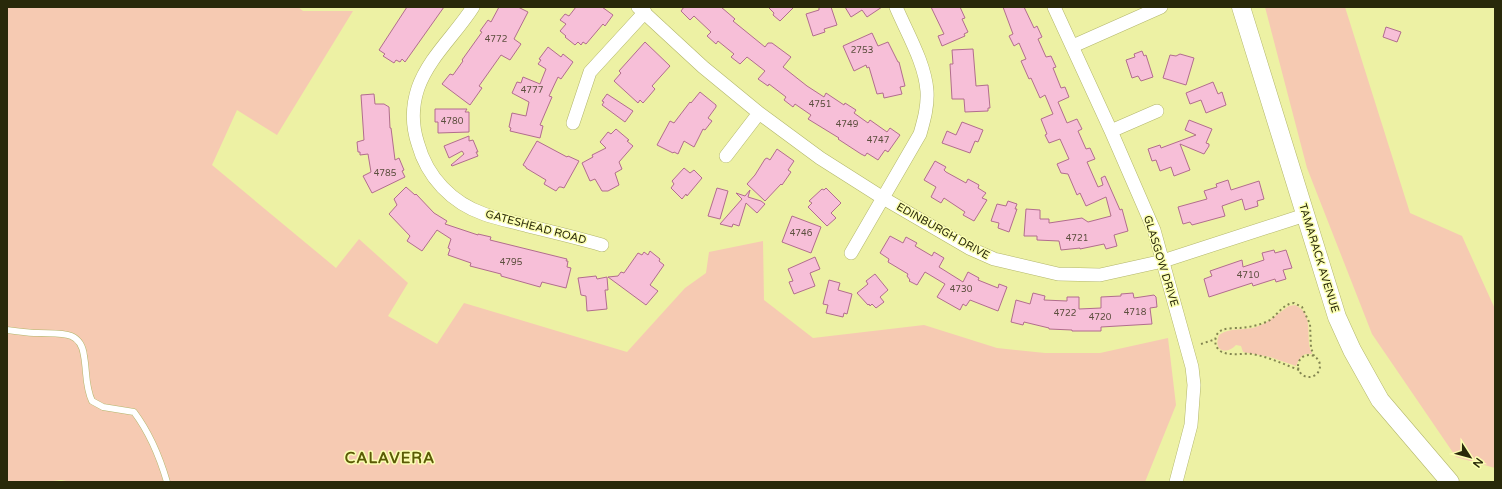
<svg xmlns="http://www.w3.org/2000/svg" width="1502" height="489" font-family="'Varela Round',sans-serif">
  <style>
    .green { fill: #f6cab2 }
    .building { fill: #f7bfd8; stroke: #b26d8e }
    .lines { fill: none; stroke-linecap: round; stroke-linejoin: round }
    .lane-casing { stroke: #b3b66b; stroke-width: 7 }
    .street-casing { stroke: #b3b66b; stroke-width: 14 }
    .secondary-casing { stroke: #b3b66b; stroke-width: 19 }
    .path { stroke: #838551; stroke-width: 2; stroke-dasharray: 2 3; stroke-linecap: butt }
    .lane { stroke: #fff; stroke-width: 6 }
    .street { stroke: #fff; stroke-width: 13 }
    .secondary { stroke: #fff; stroke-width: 18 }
    .labels { text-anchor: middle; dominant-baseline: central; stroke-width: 3; stroke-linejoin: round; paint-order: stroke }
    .number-label { font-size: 9px; fill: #5c4e3e }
    .street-label { font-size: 11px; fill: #29290a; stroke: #fbfeb1 }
    .district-label { font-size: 15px; font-weight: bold; letter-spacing: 1px; fill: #5a5b05; stroke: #fbfeb1 }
  </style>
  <rect width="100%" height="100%" fill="#edf1a4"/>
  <path class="green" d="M7,7H298L303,11H353L277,135L237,110L212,165L336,268L359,239L408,283L388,316L437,344L464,303L627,352L685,288L706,273L709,252L763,241L764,300L813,338L924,325L997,348L1045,353H1100L1168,338L1176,405L1145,482H72L61,480L45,482H7Z
    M1265,7H1345L1410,213L1462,236L1495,309V468L1456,457L1372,334L1307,168Z
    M1295,305C1316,314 1304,340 1312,353V354C1302,352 1299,359 1296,366L1270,357L1243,352L1241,346L1236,345C1229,354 1212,353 1219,335C1230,327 1243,331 1256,327C1268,323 1276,315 1286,308L1289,306Z"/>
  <path class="building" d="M407,7H444L405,62L402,59L400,62L396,60L394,63L383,56L385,54L379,50Z
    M499,7H518L528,12L514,39L521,44L510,60L501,55L479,86L482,88L470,105L442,84L450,74L453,75L463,61L462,60L482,32L480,31L488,20L491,22Z
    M576,7H602L613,15L605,26L603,24L586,44L583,42L581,45L578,42L575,45L565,37L566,36L560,31L566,24L560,20L565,14L569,16Z
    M684,7H721L735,19L733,21L765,47L768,43H772L791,57L783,67L807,86L824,97L826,93L844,105L845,103L856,110L854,113L868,123L870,120L887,132L890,128L900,135L888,152L885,150L878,160L867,153L865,156L861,154L838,139L839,138L808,119L811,115L795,104L793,107L784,100L786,97L769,84L768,86L758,79L765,71L747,57L740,64L731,57L734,54L718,41L716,44L707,36L711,32L694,16L690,20L681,11Z
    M768,7H794L780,21L773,15L774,13Z
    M819,7H831L837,25L824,29L825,32L813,36L806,14L819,10Z
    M845,7H882L867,17L862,10L851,17Z
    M931,7H960L965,18L962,19L968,32L964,34L965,36L942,46L938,36L944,34Z
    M1003,7H1024L1034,28L1037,26L1042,37L1038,39L1046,57L1051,56L1056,67L1053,68L1061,88L1065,87L1069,97L1058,102L1067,123L1077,119L1082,129L1078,131L1086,149L1090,148L1095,159L1087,162L1098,187L1103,185L1101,178L1105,176L1120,210L1122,209L1128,231L1114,235L1117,246L1106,249L1104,244L1080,249V248L1061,250L1059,241L1037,240V236H1024L1026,209L1040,210V219H1049V223L1082,218L1088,222L1111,216L1106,197L1086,206L1080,193L1077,195L1068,174L1061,173L1057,164L1069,159L1060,139L1049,143L1045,135L1047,134L1041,119L1053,114L1045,95L1040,98L1031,78L1029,79L1021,61L1026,59L1019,43L1014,46L1009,36L1013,34Z
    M1386,27L1401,32L1397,42L1383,37Z
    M872,33L878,46L888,42L898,62H899L905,86L900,87L902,94L884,98L883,93L877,94L869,67L867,68L866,65L854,71L843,46Z
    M645,42L670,66L652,86L655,89L650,95L643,103L640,100L638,103L614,81L621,73L619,71Z
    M548,47L561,57L563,54L573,62L561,79L558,77L549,96L552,97L540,125L543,126L540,138L510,131L511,128L509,127L512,113L526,116L529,102L512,93L517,82L521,83L523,77L540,84L546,69L538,64L541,60L539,59Z
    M973,49L976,86L988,85L990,108H988V111L965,112L964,99H952L950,64H953L952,50Z
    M1142,51L1144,56L1146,55L1153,77L1141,81L1138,76L1132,78L1126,60L1135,57L1134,54Z
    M1180,54L1194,58L1186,85L1163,78L1170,55L1176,56Z
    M1213,82L1218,94L1222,92L1226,105L1206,113L1201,100L1190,104L1186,93Z
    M700,92L716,105V107L708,118L712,121L705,130L703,129L694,147L684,141L678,154L674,152L673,153L657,145L670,121L674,123L690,102L691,103Z
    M374,94L375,104H384L389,107L390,128H391L395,160L399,158L404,170L402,171L405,177L372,193L363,176L371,172L368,154L360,155V152H358L357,142L364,140L361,95Z
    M607,94L633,111L625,122L602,105L604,102L602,101Z
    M435,109H467L465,112H469V132L438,133V122H435Z
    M1189,120L1212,129L1206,143L1209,144V146L1204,154L1180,144L1190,170L1174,176L1171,167L1160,171L1156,160L1152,161L1148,149L1160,145L1161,148L1196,135L1185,130Z
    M962,122L983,130L978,142L975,141L970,153L942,143L947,131L956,135Z
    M616,129L629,140L627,141L633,146L619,162L622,169L615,173L619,185L608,191H602L595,179L590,181L582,163L593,157L592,155L606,148L600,142L608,132L611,134Z
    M469,136V141L473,140L478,152H476L478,156L452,166L451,165L464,154L462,151L449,158L444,146Z
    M537,141L567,157L568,156L579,161L564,188L561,187H559L556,191L544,184L546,180L526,168V167L523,165Z
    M777,149L794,161L788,170L791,172L782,185L781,184L765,201L747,184L755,175L765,159L767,158L770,160Z
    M935,161L946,167L944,170L946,172L966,183L968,179L979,185L978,188L986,193L982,198L987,200L974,221L963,215L965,212L944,198L941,203L931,197L936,187L924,180Z
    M684,168L690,173L694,170L702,178L687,196L686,194L682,199L671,188L674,184L672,181Z
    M1228,180L1231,190L1259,181L1264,199L1257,201L1258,206L1245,210L1242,199L1222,206L1225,216L1192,225L1190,222L1183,224L1178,207L1207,199L1204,191L1217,187L1216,184Z
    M406,187L415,195L416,194L434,213L447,221L445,224L478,235V234L491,237L490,240L567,259L566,261H568L567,267L571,268L566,288L542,282L540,287L501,276V274L470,266L471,263L448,255L450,249L448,248L451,239L437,230L422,251L407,241L410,236L389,214L397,205L394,199Z
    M717,188L728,191L720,219L708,216Z
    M826,188L841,203L831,213L836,218L827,226L808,207L812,203L809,201L822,189L824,190Z
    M750,190L748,197L761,201L765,204L757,213L746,203L739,226L733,224L732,227L720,224L742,199L736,193L745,196Z
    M1008,201L1017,204L1015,209H1017L1009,232L998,228L999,223L991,221L997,204L1006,206Z
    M792,216L821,227L811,253L782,242Z
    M890,236L903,243L906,237L917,243L915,246L932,256L934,252L944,258L939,267L963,282L968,272L979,278L978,280L998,288L999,284L1007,287L998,311L970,300L966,306L963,304L960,310L937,297L945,284L925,272L917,285L909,281L910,280L907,276L908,274L888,262L889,259L880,253Z
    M1274,250L1275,253L1286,250L1292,268L1283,270L1286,279L1276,282L1275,279L1253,286L1252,283L1209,297L1204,279L1212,276L1210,271L1242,260L1243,267L1264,260L1262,253Z
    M650,251L660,259L659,261L664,265L650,285L658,291L646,305L608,277L618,276L621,272L624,273L638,253L642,255L644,252L648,255Z
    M815,257L820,269L810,273L815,286L794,294L789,282L793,281L788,269Z
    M875,274L888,290L880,297L884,302L876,308L872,304L870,306L869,304L868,305L857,293L868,284L866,281Z
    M596,276L597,279L607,277L608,290H605L607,309L587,311L586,296L581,295L578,278Z
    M829,280L840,283L838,290L852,294L847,314L844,313L843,317L826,313L828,305L823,304Z
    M1033,293L1045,296L1044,300L1067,301V297H1079V309L1101,308V297L1121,296V294L1133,293L1134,298L1154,295L1156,297L1157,307L1150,308L1152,324L1101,327V331H1072V330L1049,329V328L1024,322L1023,325L1011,322L1016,300L1030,304Z"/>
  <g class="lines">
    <defs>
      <path id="lane" d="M7,330C17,331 28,333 38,333C58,334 81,329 84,356C87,372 85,386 92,401L103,407L134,412C149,432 160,458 167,482"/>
      <path id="street" d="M473,7C456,34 429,57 418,88C412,106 412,126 418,144C427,177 452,203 484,214C498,219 514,222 528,226C553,232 578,238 602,245
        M638,7L703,67L759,113L820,158L883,198L969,248L994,259L1058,274L1100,275L1163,261L1305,215
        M1054,7L1111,131L1154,230L1192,367L1194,385L1191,425L1176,482
        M1073,46L1161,7
        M573,123L590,72L645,12
        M1111,131L1157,111
        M726,156L759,113
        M851,253L920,134C924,120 928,106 927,91C925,63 907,33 896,7"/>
      <path id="secondary" d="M1241,7L1337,317L1352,350L1380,400L1450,482"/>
    </defs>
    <use href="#lane" class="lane-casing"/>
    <use href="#street" class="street-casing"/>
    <use href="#secondary" class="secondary-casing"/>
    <path class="path" d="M1201,344L1216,339
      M1298 366a11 11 0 1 1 22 0a11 11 0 1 1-22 0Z
      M1299,370C1283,364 1269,357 1252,354C1243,353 1231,356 1222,352C1213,348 1213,334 1222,330C1227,328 1235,328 1240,328C1250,327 1261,325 1270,320C1278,314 1283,304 1294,303L1302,307L1310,324L1311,348L1314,356"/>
    <use href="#lane" class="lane"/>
    <use href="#street" class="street"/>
    <use href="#secondary" class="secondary"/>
  </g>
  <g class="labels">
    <g class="number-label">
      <text x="496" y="39">4772</text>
      <text x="862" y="50">2753</text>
      <text x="532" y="90">4777</text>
      <text x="820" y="104">4751</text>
      <text x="452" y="121">4780</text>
      <text x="847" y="124">4749</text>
      <text x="878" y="140">4747</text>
      <text x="385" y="173">4785</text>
      <text x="801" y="233">4746</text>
      <text x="1077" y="238">4721</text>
      <text x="511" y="262">4795</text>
      <text x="1248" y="275">4710</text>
      <text x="961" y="289">4730</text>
      <text x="1135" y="312">4718</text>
      <text x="1065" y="313">4722</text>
      <text x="1100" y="317">4720</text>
    </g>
    <g class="street-label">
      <text transform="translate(536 227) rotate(15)">GATESHEAD ROAD</text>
      <text transform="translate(943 231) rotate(29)">EDINBURGH DRIVE</text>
      <text transform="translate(1319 258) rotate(73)">TAMARACK AVENUE</text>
      <text transform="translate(1161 261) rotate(73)">GLASGOW DRIVE</text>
    </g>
    <g class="district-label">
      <text x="390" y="458">CALAVERA</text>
    </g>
  </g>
  <rect width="1502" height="489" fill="none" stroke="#29290a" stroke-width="16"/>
  <g transform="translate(1470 457) rotate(126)" stroke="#fbfeb1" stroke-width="3" paint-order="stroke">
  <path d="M0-3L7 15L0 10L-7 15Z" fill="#29290a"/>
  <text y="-6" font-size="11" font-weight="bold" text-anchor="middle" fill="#29290a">N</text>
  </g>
</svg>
